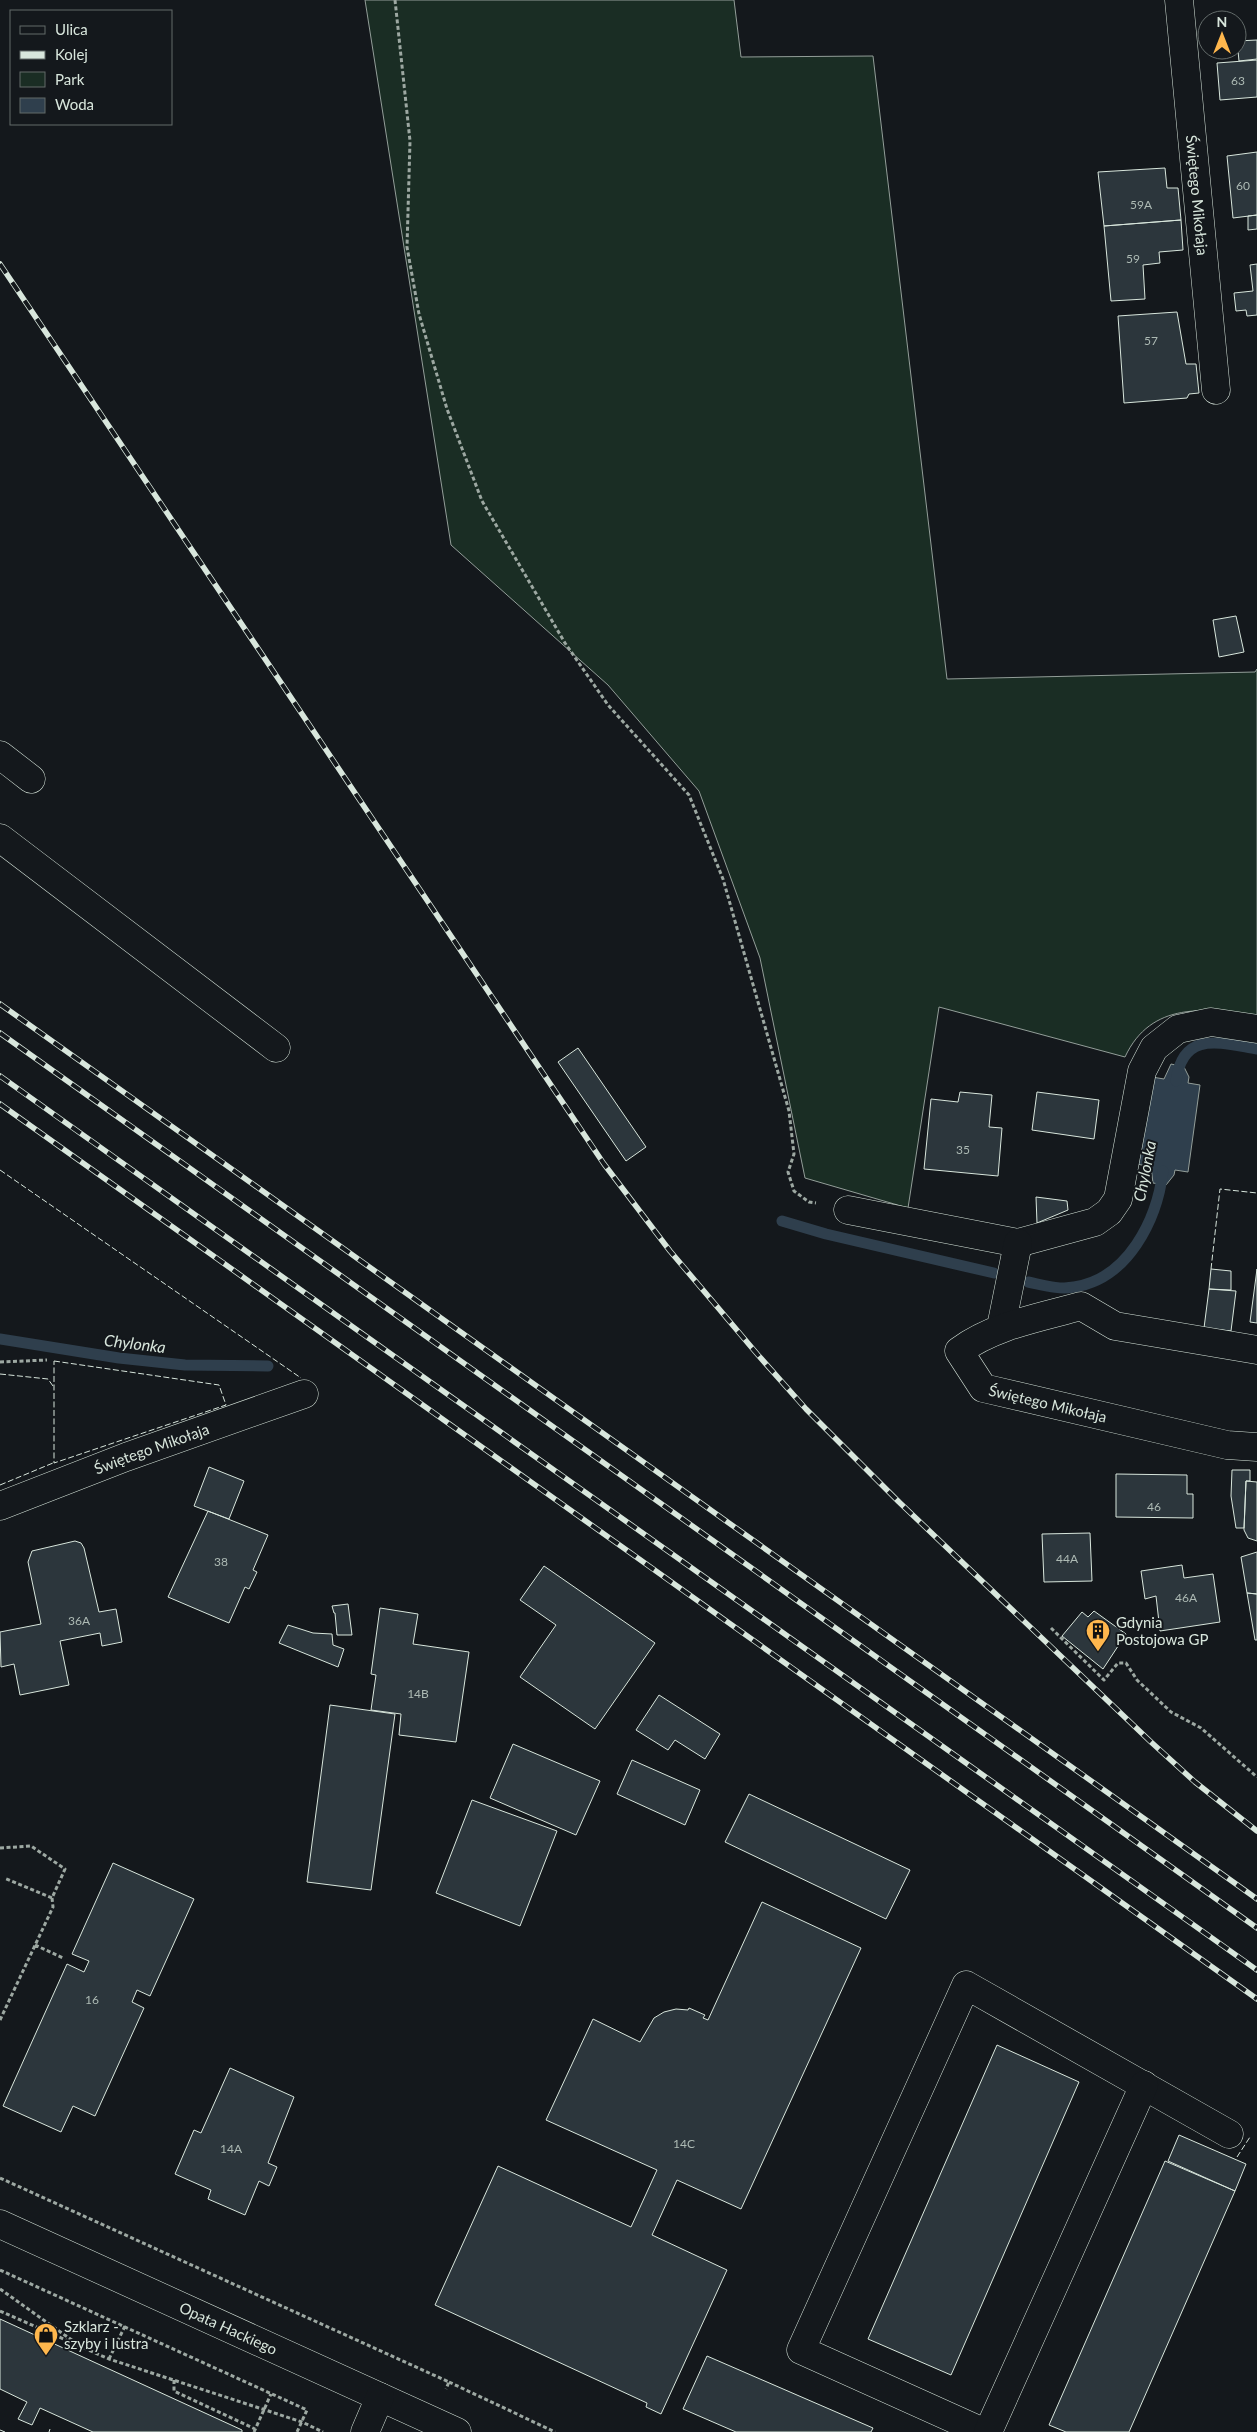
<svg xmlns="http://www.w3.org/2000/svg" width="1257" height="2432" font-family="Lato,sans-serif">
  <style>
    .green { fill: #1a2d24; stroke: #939e99 }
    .water { fill: #2f3f4d; stroke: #939e99 }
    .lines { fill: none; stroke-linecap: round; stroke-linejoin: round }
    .stream { stroke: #2f3f4d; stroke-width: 11 }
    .building { fill: #2c363c; stroke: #d8e6dc }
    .minor-casing { stroke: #d8e6dc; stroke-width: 29 }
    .path { stroke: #9da8a2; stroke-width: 3; stroke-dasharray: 4 2.5; stroke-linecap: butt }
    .minor { stroke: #14181c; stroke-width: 28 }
    .rail-casing { stroke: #d8e6dc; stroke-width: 5.5 }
    .rail { stroke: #14181c; stroke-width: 4; stroke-dasharray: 11; stroke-linecap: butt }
    .fence { stroke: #d8e6dc; stroke-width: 1; stroke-dasharray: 6 2.5; stroke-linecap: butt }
    .labels { text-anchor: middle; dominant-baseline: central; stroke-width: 4; stroke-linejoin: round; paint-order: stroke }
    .number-label { font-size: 12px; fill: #adbab4 }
    .street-label { font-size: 15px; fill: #d8e6dc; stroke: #14181c }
    .poi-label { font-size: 15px; fill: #d8e6dc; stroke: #14181c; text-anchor: start }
    .water-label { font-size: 16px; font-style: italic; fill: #d8e6dc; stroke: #14181c }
  </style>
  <rect width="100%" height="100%" fill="#14181c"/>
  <path class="green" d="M365,0H734L741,57L873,56L947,679L1255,672L1257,669V1016C1206,1008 1151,1001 1125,1057L939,1007L908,1208L805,1178L760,958L699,791L608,685L451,545Z"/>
  <path class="water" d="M1171,1064L1184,1067L1189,1077L1188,1083L1200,1085L1188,1172L1175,1170L1174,1175L1166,1185L1153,1183L1151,1167L1137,1164L1152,1077L1164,1079Z"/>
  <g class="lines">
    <path class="stream" d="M1176,1081C1183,1030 1220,1043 1257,1049
      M782,1221L826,1234L994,1273
      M1028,1282C1043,1285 1059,1290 1074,1287C1128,1279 1157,1220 1163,1171
      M0,1339L119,1358L185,1365L268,1366"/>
  </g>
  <path class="building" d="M1257,40V59L1239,61L1237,41Z
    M1257,60V97L1220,100L1217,63Z
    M1257,152V215L1233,218L1227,156Z
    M1165,168L1167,188H1178L1181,220L1104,226L1098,172Z
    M1257,215V229L1248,230V216Z
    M1181,220L1183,250L1159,252L1160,263L1143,265L1145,299L1111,301L1104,226Z
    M1257,264V315L1247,316L1246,310L1236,311L1234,293L1253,291L1250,265Z
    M1177,312L1186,364H1196L1199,393L1189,394L1187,398L1124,403L1118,316Z
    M1236,616L1244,652L1219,657L1213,620Z
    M578,1048L646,1147L626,1161L558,1062Z
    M960,1092L992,1095L989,1127L1002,1128L998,1176L924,1169L931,1099L958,1102Z
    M1037,1092L1099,1100L1094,1139L1032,1130Z
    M1036,1197L1067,1201L1068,1210L1037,1223Z
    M1211,1269L1231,1271V1290L1209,1289Z
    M1257,1269V1323L1250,1322Z
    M1209,1289L1236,1291L1231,1331L1204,1328Z
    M209,1467L244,1481L229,1519L194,1506Z
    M1232,1470H1250V1481H1246L1244,1528H1236L1231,1496Z
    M1116,1474L1187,1475V1494H1193V1518L1116,1517Z
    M1246,1481L1257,1482V1541L1248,1538L1244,1530Z
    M208,1511L268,1535L253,1570L257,1572L249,1589L245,1587L229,1623L168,1597Z
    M1090,1533L1092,1581L1044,1582L1042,1534Z
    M75,1541L81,1543L84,1548L99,1612L116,1609L122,1642L102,1646L100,1633L60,1641L69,1685L20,1695L14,1664L1,1667L0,1632L41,1624L28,1562L32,1551Z
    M1257,1552V1594L1247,1593L1241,1557Z
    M1182,1565L1184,1578L1213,1574L1220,1622L1160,1631L1156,1596L1145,1599L1141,1571Z
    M544,1566L655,1643L595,1729L520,1677L556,1625L520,1600Z
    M1247,1593L1257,1594V1640H1255Z
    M348,1604L352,1635H337L335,1613H334L332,1606Z
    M380,1608L418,1614L413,1644L469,1652L456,1742L399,1735L401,1714L371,1710L376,1675L371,1674Z
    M1094,1611L1126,1634L1103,1669L1062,1636L1082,1612L1088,1617Z
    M288,1625L313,1633L332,1634L333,1645L344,1649L338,1667L279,1643Z
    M659,1695L720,1734L705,1759L675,1740L668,1750L636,1730Z
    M330,1705L395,1714L371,1890L307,1882Z
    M513,1744L600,1781L576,1835L490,1798Z
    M632,1760L700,1790L685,1825L617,1794Z
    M749,1794L910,1870L886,1919L725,1842Z
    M472,1800L557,1831L520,1926L436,1893Z
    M113,1863L194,1899L150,1996L137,1990L132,2002L144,2008L95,2116L73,2106L61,2132L3,2106L67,1964L84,1972L89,1961L72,1954Z
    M762,1902L861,1948L741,2209L677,2180L652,2235L727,2270L661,2414L646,2407L647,2403L435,2305L498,2166L631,2227L657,2170L546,2120L593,2019L640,2042L654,2018L664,2012L676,2009L688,2010L689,2008L705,2015L703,2018L708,2020Z
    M997,2045L1079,2082L951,2375L868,2339Z
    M230,2068L294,2097L268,2163L277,2167L269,2186L259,2181L245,2215L208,2199L211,2190L175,2174L194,2130L201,2133Z
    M1179,2135L1246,2164L1235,2191L1168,2161Z
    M1165,2161L1235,2191L1129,2432H1066L1049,2425Z
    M0,2319L242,2430V2432H93L40,2408L32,2425L18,2419L27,2402L0,2389Z
    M707,2356L873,2428L871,2432H736L683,2409Z"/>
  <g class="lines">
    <defs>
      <g id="minor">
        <path id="s1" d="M1179,0L1216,390"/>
        <path d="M0,755L31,779"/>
        <path d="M0,838L276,1048"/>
        <path d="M848,1210L1018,1243L1095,1222L1109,1212L1118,1199L1142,1071L1154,1048L1178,1029L1211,1022L1257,1029"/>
        <path d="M1001,1327L1018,1243"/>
        <path id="s2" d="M1257,1350L1115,1326L1081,1306C1038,1318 995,1325 959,1351L983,1388L1227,1445L1257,1447"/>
        <path id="s3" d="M0,1506L126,1457L304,1394"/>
        <path id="s4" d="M0,2224L457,2432"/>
        <path d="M365,2432L380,2397"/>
        <path d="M983,2432L801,2350L966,1985L1229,2134"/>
        <path d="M988,2432L1144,2085"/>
      </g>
    </defs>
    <use href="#minor" class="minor-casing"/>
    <path class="path" d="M395,0L410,141L407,247L419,314L447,409L482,501L565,643L608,705L689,795L723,879L789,1111L794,1154L788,1172L794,1191L809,1202L816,1203
      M0,1362L47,1360
      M1051,1628L1104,1680L1118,1663H1126L1137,1680L1171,1712L1201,1728L1257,1777
      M0,1848L31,1846L65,1869L52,1898L4,1878
      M35,1945L63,1958
      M0,2020L53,1907L52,1898
      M0,2178L449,2382L446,2389
      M0,2270L307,2410L297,2432
      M0,2289L76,2343
      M0,2311L109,2359L302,2422L323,2432
      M109,2359L125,2326
      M174,2380V2391L255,2429
      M449,2382L555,2432
      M254,2432L271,2394"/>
    <use href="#minor" class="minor"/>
    <defs>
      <path id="rail" d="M0,264L604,1164L670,1251L758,1355L806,1409L899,1502L1151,1742L1195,1782L1257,1831
        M0,1004L1257,1899
        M0,1033L1257,1928
        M0,1076L1257,1970
        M0,1104L1257,1999"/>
    </defs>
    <use href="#rail" class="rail-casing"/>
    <use href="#rail" class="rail"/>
    <path class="fence" d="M0,1170L301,1378
      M1211,1269L1220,1189L1257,1193
      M54,1361L219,1385L226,1405L54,1463Z
      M0,1374L48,1379L53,1386
      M0,1485L53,1463V1461
      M1237,2157L1250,2137
      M0,2430L5,2432
      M49,2432L50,2429"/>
  </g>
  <defs>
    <symbol id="building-pin" viewBox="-11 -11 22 30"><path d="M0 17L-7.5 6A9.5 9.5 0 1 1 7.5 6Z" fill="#ffb74d" stroke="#14181c"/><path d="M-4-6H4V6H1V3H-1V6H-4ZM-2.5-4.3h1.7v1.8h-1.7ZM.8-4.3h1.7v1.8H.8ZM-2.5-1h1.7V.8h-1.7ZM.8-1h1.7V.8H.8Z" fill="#111"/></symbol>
    <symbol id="shop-pin" viewBox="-11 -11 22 30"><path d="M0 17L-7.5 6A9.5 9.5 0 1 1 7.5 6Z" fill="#ffb74d" stroke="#14181c"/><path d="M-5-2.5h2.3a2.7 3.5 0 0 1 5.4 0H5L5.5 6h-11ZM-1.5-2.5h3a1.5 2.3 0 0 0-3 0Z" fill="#111"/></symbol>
  </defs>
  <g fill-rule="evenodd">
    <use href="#building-pin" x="1084" y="1617" width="28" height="38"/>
    <use href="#shop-pin" x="32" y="2321" width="28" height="38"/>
  </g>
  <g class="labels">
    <g class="number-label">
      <text x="1238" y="80">63</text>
      <text x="1243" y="185">60</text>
      <text x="1141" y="204">59A</text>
      <text x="1133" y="258">59</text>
      <text x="1151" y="340">57</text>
      <text x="963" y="1149">35</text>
      <text x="1154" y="1506">46</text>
      <text x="1067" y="1558">44A</text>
      <text x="221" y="1561">38</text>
      <text x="1186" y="1597">46A</text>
      <text x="79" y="1620">36A</text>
      <text x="418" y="1693">14B</text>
      <text x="92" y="1999">16</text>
      <text x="684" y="2143">14C</text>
      <text x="231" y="2148">14A</text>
    </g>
    <g class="street-label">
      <text stroke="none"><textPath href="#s1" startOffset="196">Świętego Mikołaja</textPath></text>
      <text stroke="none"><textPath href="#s2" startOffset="425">Świętego Mikołaja</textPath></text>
      <text stroke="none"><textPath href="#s3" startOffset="162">Świętego Mikołaja</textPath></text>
      <text stroke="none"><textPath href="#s4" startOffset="251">Opata Hackiego</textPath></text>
    </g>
    <g class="poi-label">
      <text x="1116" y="1622">Gdynia<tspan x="1116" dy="17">Postojowa GP</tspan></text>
      <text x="64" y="2326">Szklarz -<tspan x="64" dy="17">szyby i lustra</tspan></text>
    </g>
    <g class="water-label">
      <text transform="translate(1144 1171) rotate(-79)">Chylonka</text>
      <text transform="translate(135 1343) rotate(7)">Chylonka</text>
    </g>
  </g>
  <rect x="10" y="10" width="162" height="115" fill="#14181c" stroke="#626a69"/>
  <rect x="20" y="26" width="25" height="8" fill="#14181c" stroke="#626a69"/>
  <text x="55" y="35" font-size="15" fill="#d8e6dc">Ulica</text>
  <rect x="20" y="51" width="25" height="8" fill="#d8e6dc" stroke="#626a69"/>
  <text x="55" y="60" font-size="15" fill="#d8e6dc">Kolej</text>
  <rect x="20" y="72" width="25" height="15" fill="#1a2d24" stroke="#626a69"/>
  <text x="55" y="85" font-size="15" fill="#d8e6dc">Park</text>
  <rect x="20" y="98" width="25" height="15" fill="#2f3f4d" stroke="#626a69"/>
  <text x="55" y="110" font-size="15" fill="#d8e6dc">Woda</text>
  <g transform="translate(1222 35)"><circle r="24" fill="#14181c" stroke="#626a69"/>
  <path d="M0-4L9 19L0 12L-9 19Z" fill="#ffb74d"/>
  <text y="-8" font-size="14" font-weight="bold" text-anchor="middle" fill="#d8e6dc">N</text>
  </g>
</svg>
